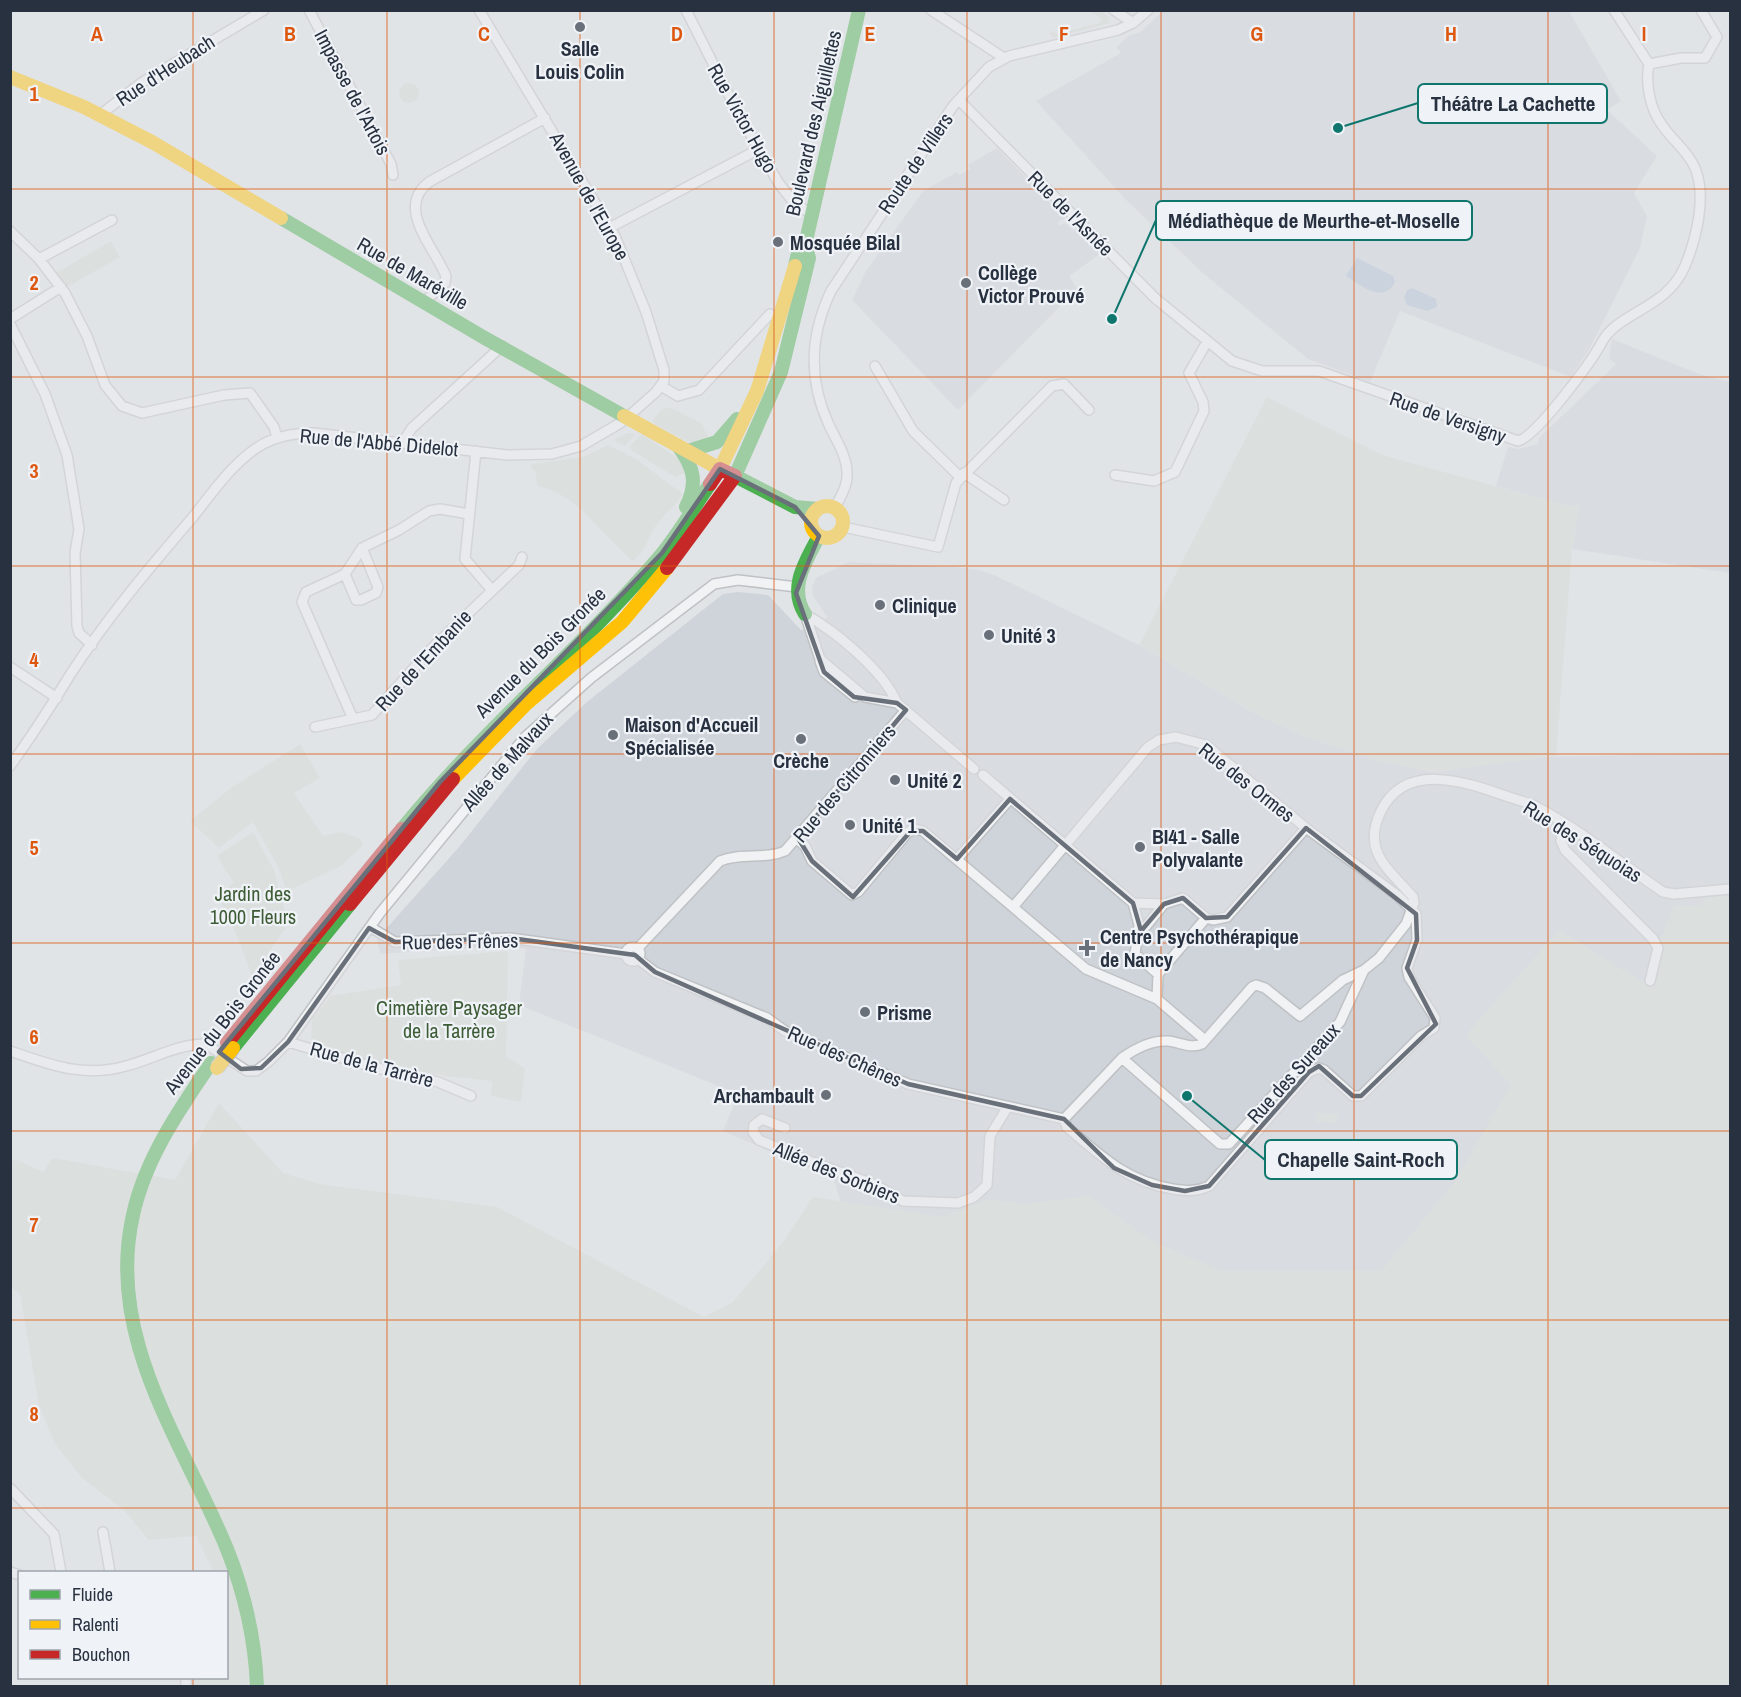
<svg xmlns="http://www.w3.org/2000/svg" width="1741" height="1697" font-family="'Archivo Narrow',sans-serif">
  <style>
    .built { fill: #cfd3da }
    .green { fill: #d2dbd2 }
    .water { fill: #afc1d2 }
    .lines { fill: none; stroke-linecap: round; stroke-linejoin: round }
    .street-casing { stroke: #bfc2c5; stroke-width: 12 }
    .street { stroke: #f1f2f3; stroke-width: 9 }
    .fast { stroke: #4caf50; stroke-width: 14 }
    .slow { stroke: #ffc107; stroke-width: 14 }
    .jam { stroke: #c62828; stroke-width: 14 }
    .slow-bridge-casing { stroke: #bdc1c4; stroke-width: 16; stroke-linecap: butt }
    .slow-bridge { stroke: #ffc107; stroke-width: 14 }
    .marked { fill: none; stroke: #69707a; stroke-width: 4.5; stroke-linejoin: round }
    .grid { fill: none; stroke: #de570f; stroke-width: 1.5; stroke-opacity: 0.55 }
    .poi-dot { fill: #69707a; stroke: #eff2f6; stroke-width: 2 }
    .labels { text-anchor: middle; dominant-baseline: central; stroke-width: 4.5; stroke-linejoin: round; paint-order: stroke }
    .poi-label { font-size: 20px; font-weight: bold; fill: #283140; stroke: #eff2f6; text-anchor: start }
    .street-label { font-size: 20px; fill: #283140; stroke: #eff2f6 }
    .park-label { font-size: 20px; fill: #3d5c35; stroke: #eff2f6 }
    .grid-label { font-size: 20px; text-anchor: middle; font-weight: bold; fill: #de570f; stroke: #eff2f6; stroke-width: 4.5; stroke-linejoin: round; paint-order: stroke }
    .leader { fill: none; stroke: #0f766e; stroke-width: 2 }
    .callout-dot { fill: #0f766e; stroke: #eff2f6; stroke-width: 2 }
    .callout { fill: #eff2f6; stroke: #0f766e; stroke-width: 2 }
    .callout-label { font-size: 21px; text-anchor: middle; font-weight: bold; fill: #283140 }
  </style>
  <rect width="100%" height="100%" fill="#e1e4e7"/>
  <path class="built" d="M1163,11H1569L1621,101L1607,110L1657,156L1634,193L1647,216L1640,248L1590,348L1571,377L1400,311L1370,382L1308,359L1205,275L1126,200L1036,101L1121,53L1116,47L1130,35L1139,33Z
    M997,148L1059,212L1064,219L1058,222L1059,226L1065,223L1073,231L1077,230L1100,254L1069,276L1077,289L958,410L852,300L866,271L923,191L957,172L959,175L970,169L968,165Z
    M1612,339L1699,374L1730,382V573L1572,549L1579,505L1572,507L1496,486L1508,447L1518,449L1538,444L1539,438L1616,364L1609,359Z
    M849,562L955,567L979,570L994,575L1139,645L1258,715L1304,736L1375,760L1434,772L1538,757L1730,753V894L1702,905L1643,983L1483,1332L843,1209L833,1178L723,1131L738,1094L519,1005L526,949L506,946L380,954L377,939L460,846L537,749L587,702L723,594L738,592L768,595L801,630L819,625L827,617L813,596L812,587L816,578Z"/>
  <path class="green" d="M1089,11H1100L1109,17V23L1052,38L1049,29L1056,34L1100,23L1102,19Z
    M399 93a10 10 0 1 1 20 0a10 10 0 1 1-20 0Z
    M111,241L120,257L67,287L56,273Z
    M1267,397L1382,455L1572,507L1579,504L1572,549L1556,756L1434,772L1375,760L1304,736L1258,715L1139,645Z
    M669,407L701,423L711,442H688L656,425L652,421L661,410Z
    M627,433L635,434L625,446L613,440Z
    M642,434L682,461L687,472L675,477L631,450L630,446Z
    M608,445L636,459L683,494C676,506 665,513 657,524C647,538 647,549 633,561C602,536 577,493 537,486L536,472L532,469L531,464L583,457Z
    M300,744L320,778L294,793L323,836L341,832L361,839L363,845L341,866L287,891L278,867L253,822L219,848L190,821L231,788Z
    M253,832L274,870L287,919L282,925L286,928L252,975L236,934L216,894L234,883L217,856Z
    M1730,894V1686H194V1678H226V1572H209L213,1571L196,1536L149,1540L124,1510L82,1478L55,1444L39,1406L20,1294L11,1287L10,1164L15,1159L43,1172L53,1158L175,1180L219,1103L283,1173L320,1184L497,1207L704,1317L733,1302L784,1241L813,1197L943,1217L989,1199L1026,1204L1087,1196L1156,1243L1222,1271H1381L1454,1183L1511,1085L1466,1035L1559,930L1643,982L1674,906L1702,905L1704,898Z
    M508,951L506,1056L525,1069L521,1102L491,1096L492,1081C450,1077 342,1065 311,1039L312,1019L330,996L401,985L398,960Z
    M1317,1113L1337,1114V1123L1316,1122Z"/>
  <path class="water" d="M1357,258L1393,276L1395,282C1383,305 1361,285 1346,276Z
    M1412,288L1436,299L1437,307L1427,311L1407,305L1404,298L1407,290Z"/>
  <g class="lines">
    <defs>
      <path id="street" d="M309,10L391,164L393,175
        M686,10L738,113L778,182L794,203L813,215
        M931,10L1004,58
        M1114,10L1133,23
        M1614,10L1649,64
        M1649,64L1681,58H1705L1717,37L1701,10
        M959,100L1155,298L1232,361L1262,371H1319L1518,441C1536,437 1592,361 1602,342C1618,312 1667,309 1685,266C1696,239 1707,197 1695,168C1688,151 1672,140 1662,125C1650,109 1645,83 1649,64
        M100,115L141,83L264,10
        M611,227L759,149
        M10,231L39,259L65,293L87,336L105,385L122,406L142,413L224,395L250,393L274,427L277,438
        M39,259L112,220
        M424,302L445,283L446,276C434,247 395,208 429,182L545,118
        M10,319L61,287
        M10,324L45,394L67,455L79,529L75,553L77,626L79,633L92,645
        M875,366L913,431L960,477
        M661,386L678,396L699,390L770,314
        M402,443L412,428L502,346
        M476,451L465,559L491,589
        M964,473L1004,500
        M1115,475L1154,481L1175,472L1204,411L1203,402L1189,373L1207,342
        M835,508C840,497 848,486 847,473C847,456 836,440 829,425C808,380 810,335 831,291L953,106L989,67L1009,56L1118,30L1133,23L1148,10
        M843,527L938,547L956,483L1052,386L1064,384L1089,410
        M345,574L356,600H361L376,593L378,587L362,548
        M805,614C836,632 883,670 897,703L974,769
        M805,614L820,659L828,666L865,697L897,703
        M820,661L824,672L855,697
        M10,667L57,698
        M353,719L302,602L306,592L345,574L362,548L399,530L429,511L440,509L469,514
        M315,727L372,715L431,649L519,565L522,557
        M10,766C32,736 51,706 70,675C106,619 150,567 193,517C212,493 232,464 258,447C275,436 294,433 314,433L507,455L552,454L581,446L622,422L656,392L664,381V370L646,312L615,236L479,10
        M983,775L1133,903
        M1564,824L1561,841L1565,850L1653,939L1658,948L1650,981
        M797,839L805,846L812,861L852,895L858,892L908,832L915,829L923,831L1086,969L1157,999L1205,1040
        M957,859L1010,799
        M1133,903L1164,904L1183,898L1206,918L1158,974L1157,999
        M1133,903L1139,925L1135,954L1158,974
        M1013,907L1148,747L1159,740L1176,737L1206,745L1306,828L1397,895L1416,914L1417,940L1407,968L1409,977L1435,1018L1434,1028L1421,1036L1361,1096H1353L1324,1070L1319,1068L1309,1072L1209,1186C1196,1192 1186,1191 1173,1189C1126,1181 1102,1157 1067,1127L1064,1119
        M1206,918L1213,920L1227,917L1306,828
        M370,927L395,942L510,938L626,954
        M1139,935L1164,904
        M626 954a7 7 0 1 1 14 0a7 7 0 1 1-14 0Z
        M638,948L720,861C741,852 765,860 785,851L906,710
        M638,959L655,972L767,1018L785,1031L908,1084L1064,1119
        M288,1042L373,1067L438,1082L471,1096
        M10,1051C50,1065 84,1078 126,1066C153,1059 177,1044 206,1044L247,1071H256L268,1062L288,1042L380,913L525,737L591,678L714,584L738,580L797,587
        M1122,1058L1220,1144H1229L1340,1022L1364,970L1379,958L1406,924L1414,903L1413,897C1389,869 1361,852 1381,811C1405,762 1463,781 1503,795C1514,799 1527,802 1537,807C1582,831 1622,864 1663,892L1674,894L1730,889
        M1064,1119L1122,1058C1136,1048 1151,1040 1168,1041C1179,1042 1191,1049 1202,1044L1252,987L1256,985L1265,988L1300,1016L1343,980L1364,970
        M785,1128L762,1119L754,1125L753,1132L759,1140L812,1162L876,1185L903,1201L958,1203L974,1197L987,1185L990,1136L1007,1108
        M10,1488L54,1534L61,1572
        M103,1532L110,1572
        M10,1572L20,1575
        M186,1686V1678"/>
    </defs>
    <use href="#street" class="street-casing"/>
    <use href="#street" class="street"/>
    <path class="fast" d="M281,218L483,337L624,416
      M805,245L809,258L781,372L735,476L795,507L818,509
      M795,266L798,253L805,245L859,10
      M678,446C694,467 698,483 686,507
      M688,451L717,442L737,419
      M805,614C788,587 806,561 819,536
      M402,829C481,732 579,651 661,555C679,533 694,507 710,484
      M233,1048L350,904
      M211,1063C179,1110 145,1159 133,1215C105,1338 183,1442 227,1549C245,1594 255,1638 257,1686"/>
    <path class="slow" d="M10,77L84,107L152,142L281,218
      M624,416L720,469L757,391L795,266
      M811 522a16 16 0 1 1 32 0a16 16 0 1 1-32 0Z
      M453,779L525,705L622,622L667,568"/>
    <path class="jam" d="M667,568L735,476L720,469L710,484
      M350,904L453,779
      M227,1043L402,829"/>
    <defs>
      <path id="slow-bridge" d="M217,1068L233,1048"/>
    </defs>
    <use href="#slow-bridge" class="slow-bridge-casing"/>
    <use href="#slow-bridge" class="slow-bridge"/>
  </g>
  <path d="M0 0H1741V1697H0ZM720,469L795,507L819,536L796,593L824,672L854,697L897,703L906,710L798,838L812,861L853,897L911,831H923L957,859L1010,799L1133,903L1141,931L1164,904L1183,898L1206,918L1227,917L1306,828L1416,914L1417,940L1407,968L1436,1024L1361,1096H1353L1319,1066L1309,1072L1209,1186L1185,1191L1152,1185L1114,1168L1064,1119L908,1084L655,972L635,955L510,938L395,942L369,928L288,1042L261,1068L241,1069L219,1052L440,782L662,553Z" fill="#e1e4e7" fill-opacity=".55" fill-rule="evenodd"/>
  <path class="marked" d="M720,469L795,507L819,536L796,593L824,672L854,697L897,703L906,710L798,838L812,861L853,897L911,831H923L957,859L1010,799L1133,903L1141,931L1164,904L1183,898L1206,918L1227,917L1306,828L1416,914L1417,940L1407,968L1436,1024L1361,1096H1353L1319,1066L1309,1072L1209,1186L1185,1191L1152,1185L1114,1168L1064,1119L908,1084L655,972L635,955L510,938L395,942L369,928L288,1042L261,1068L241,1069L219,1052L440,782L662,553Z"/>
  <path class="grid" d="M193,10V1572M387,10V1686M580,10V1686M774,10V1686M967,10V1686M1161,10V1686M1354,10V1686M1548,10V1686M10,189H1730M10,377H1730M10,566H1730M10,754H1730M10,943H1730M10,1131H1730M10,1320H1730M10,1508H1730M193,1678V1686"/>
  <g class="poi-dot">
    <circle cx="580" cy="27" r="6"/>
    <circle cx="778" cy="242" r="6"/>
    <circle cx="966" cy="283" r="6"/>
    <circle cx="880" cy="605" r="6"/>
    <circle cx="989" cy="635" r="6"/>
    <circle cx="613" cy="735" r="6"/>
    <circle cx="801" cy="739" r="6"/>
    <circle cx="895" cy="780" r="6"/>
    <circle cx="850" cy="825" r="6"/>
    <circle cx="1140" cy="847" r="6"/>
    <path d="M1084 939h6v6h6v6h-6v6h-6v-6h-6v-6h6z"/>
    <circle cx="865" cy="1012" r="6"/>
    <circle cx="826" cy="1095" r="6"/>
  </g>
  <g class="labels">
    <g class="poi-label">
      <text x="580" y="48" text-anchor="middle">Salle<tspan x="580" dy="23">Louis Colin</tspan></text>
      <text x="790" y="242">Mosquée Bilal</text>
      <text x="978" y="272">Collège<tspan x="978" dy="23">Victor Prouvé</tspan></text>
      <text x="892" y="605">Clinique</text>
      <text x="1001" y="635">Unité 3</text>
      <text x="625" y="724">Maison d'Accueil<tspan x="625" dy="23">Spécialisée</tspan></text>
      <text x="801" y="760" text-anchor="middle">Crèche</text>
      <text x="907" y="780">Unité 2</text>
      <text x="862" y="825">Unité 1</text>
      <text x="1152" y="836">BI41 - Salle<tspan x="1152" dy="23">Polyvalante</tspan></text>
      <text x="1100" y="936">Centre Psychothérapique<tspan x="1100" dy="23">de Nancy</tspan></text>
      <text x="877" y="1012">Prisme</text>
      <text x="814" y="1095" text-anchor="end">Archambault</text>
    </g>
    <g class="street-label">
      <text transform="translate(165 70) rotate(-33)">Rue d'Heubach</text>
      <text transform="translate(353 92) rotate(62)">Impasse de l'Artois</text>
      <text transform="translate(743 118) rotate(61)">Rue Victor Hugo</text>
      <text transform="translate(813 123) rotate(-77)">Boulevard des Aiguillettes</text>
      <text transform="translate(915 163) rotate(-56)">Route de Villers</text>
      <text transform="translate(590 196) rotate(61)">Avenue de l'Europe</text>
      <text transform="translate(1071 213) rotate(45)">Rue de l'Asnée</text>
      <text transform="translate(413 273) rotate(30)">Rue de Maréville</text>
      <text transform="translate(1448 417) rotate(19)">Rue de Versigny</text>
      <text transform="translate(379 442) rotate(5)">Rue de l'Abbé Didelot</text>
      <text transform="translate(540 652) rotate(-45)">Avenue du Bois Gronée</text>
      <text transform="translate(423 660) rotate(-47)">Rue de l'Embanie</text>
      <text transform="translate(507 761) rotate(-48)">Allée de Malvaux</text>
      <text transform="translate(1247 782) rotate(38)">Rue des Ormes</text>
      <text transform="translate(844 783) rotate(-50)">Rue des Citronniers</text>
      <text transform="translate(1583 841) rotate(32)">Rue des Séquoias</text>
      <text transform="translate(460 941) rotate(-1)">Rue des Frênes</text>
      <text transform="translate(222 1022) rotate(-52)">Avenue du Bois Gronée</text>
      <text transform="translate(845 1056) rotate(24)">Rue des Chênes</text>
      <text transform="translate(372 1064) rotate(15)">Rue de la Tarrère</text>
      <text transform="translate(1293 1073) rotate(-48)">Rue des Sureaux</text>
      <text transform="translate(837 1172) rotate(22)">Allée des Sorbiers</text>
    </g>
    <g class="park-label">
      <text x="253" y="893">Jardin des<tspan x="253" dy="23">1000 Fleurs</tspan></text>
      <text x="449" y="1007">Cimetière Paysager<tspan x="449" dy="23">de la Tarrère</tspan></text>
    </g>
  </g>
  <g class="grid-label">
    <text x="97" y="41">A</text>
    <text x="290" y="41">B</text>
    <text x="484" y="41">C</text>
    <text x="677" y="41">D</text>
    <text x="870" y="41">E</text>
    <text x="1064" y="41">F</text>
    <text x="1257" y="41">G</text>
    <text x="1451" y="41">H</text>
    <text x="1644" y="41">I</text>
    <text x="34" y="101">1</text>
    <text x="34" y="290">2</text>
    <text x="34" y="478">3</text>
    <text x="34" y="667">4</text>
    <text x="34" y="855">5</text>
    <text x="34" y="1044">6</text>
    <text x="34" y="1232">7</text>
    <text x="34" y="1421">8</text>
  </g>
  <path class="leader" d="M1338 128L1418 103M1112 319L1156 220M1187 1096L1265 1160"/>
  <g class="callout-dot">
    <circle cx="1338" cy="128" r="6"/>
    <circle cx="1112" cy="319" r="6"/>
    <circle cx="1187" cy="1096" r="6"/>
  </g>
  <g class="callout">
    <rect x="1418" y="84" width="189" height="39" rx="6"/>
    <rect x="1156" y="201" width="316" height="39" rx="6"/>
    <rect x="1265" y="1140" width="192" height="39" rx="6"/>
  </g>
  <g class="callout-label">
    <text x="1513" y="111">Théâtre La Cachette</text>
    <text x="1314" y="228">Médiathèque de Meurthe-et-Moselle</text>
    <text x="1361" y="1167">Chapelle Saint-Roch</text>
  </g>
  <rect width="1741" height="1697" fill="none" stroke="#283140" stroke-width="24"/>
  <rect x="18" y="1571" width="210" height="108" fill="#eff2f6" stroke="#9fa5ad" stroke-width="1.5"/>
  <rect x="30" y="1590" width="30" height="9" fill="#4caf50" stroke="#9fa5ad" stroke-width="1.5"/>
  <text x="72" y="1601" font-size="18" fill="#283140">Fluide</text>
  <rect x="30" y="1620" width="30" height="9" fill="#ffc107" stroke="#9fa5ad" stroke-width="1.5"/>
  <text x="72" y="1631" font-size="18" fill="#283140">Ralenti</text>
  <rect x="30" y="1650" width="30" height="9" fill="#c62828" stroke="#9fa5ad" stroke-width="1.5"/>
  <text x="72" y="1661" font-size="18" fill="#283140">Bouchon</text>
</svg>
